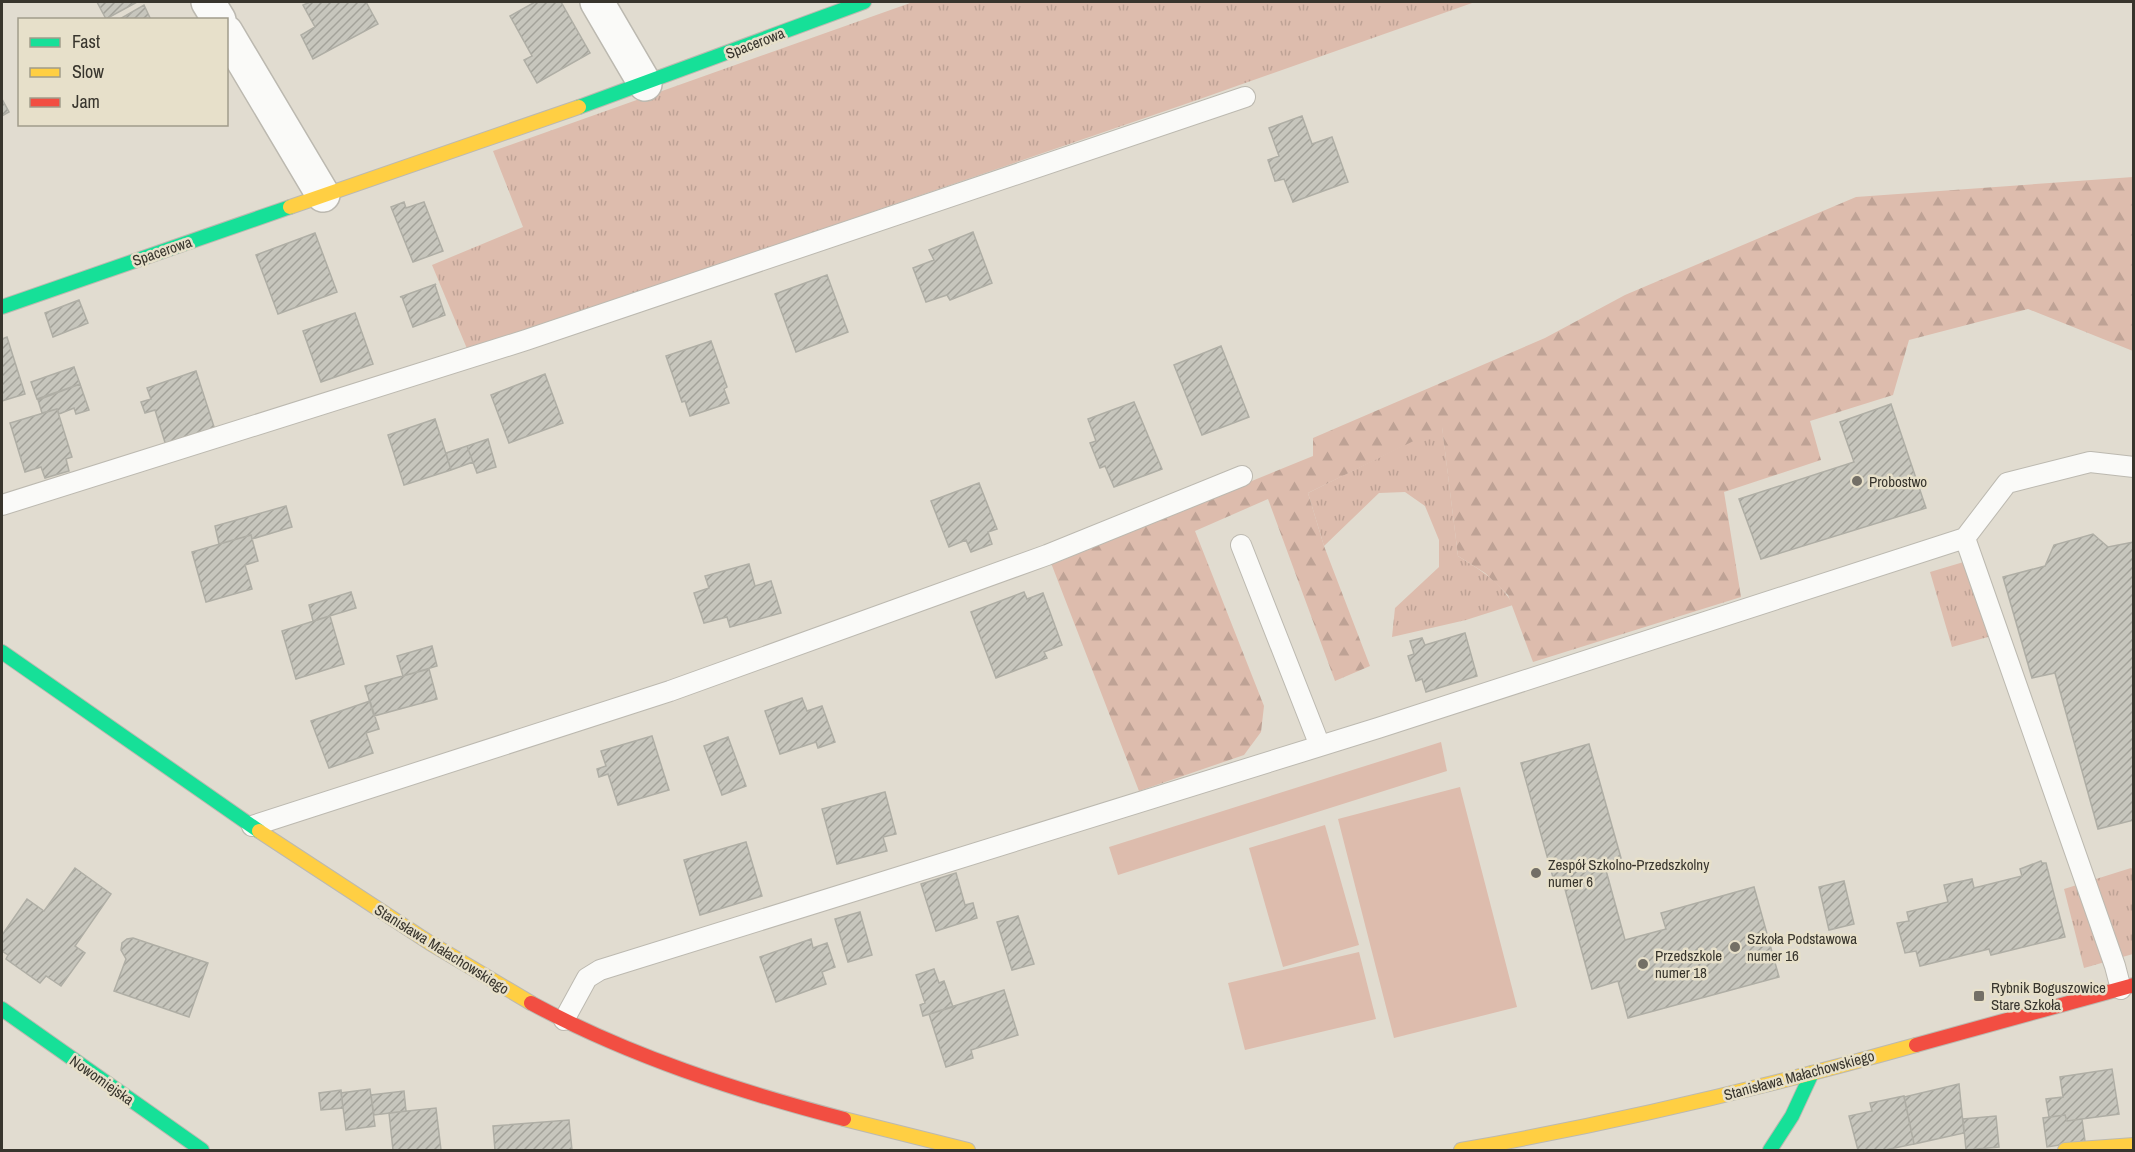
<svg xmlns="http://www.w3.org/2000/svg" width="2135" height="1152" font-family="'Archivo Narrow',sans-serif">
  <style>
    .grass { fill: url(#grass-tufts) }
    .forest { fill: url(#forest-firs) }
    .pitch { fill: #ddbcad }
    .building { fill: url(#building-hatch); stroke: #afaea5; stroke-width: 1.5 }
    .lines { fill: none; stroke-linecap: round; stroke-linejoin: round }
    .lane-casing { stroke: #bcb9b0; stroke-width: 22 }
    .street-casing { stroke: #bcb9b0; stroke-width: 36 }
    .fast-casing { stroke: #bcb9b0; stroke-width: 16 }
    .slow-casing { stroke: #bcb9b0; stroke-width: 16 }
    .jam-casing { stroke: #bcb9b0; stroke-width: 16 }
    .lane { stroke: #fafaf8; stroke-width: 20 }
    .street { stroke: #fafaf8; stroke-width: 33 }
    .fast { stroke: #16e098; stroke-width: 14 }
    .slow { stroke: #ffcf43; stroke-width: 14 }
    .jam { stroke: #f24e42; stroke-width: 14 }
    .poi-dot { fill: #736f66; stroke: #e7e0ca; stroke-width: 2 }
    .labels { text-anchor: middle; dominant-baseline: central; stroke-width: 5; stroke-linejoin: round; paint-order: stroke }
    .street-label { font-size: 15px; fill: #38352d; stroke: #e7e0ca }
    .poi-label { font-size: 15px; fill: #38352d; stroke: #e7e0ca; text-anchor: start }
  </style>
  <defs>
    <pattern id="grass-tufts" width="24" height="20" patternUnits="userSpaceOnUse" patternTransform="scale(1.5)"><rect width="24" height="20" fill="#ddbcad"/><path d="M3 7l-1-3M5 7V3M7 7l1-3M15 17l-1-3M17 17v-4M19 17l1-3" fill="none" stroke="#bea295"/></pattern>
    <pattern id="forest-firs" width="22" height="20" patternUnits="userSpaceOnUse" patternTransform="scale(1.5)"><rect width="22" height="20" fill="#ddbcad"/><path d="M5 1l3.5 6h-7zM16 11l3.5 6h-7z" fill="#bea295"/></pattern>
    <pattern id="building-hatch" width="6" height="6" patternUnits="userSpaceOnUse" patternTransform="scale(1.5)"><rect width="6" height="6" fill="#c7c6bd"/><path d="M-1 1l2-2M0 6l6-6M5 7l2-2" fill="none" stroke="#a3a29a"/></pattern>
  </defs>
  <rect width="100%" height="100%" fill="#e1dcd0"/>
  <path class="grass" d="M913,2H1475L1200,99L468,351L432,265L523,227L493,151Z
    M1442,426L1458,556C1479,569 1501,582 1513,605L1466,620L1392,637L1395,608L1439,567V540L1425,506L1405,492L1379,493L1324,546L1308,493Z
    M1967,561L1988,637L1952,647L1930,572Z
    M2131,868L2134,870L2133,954L2084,968L2064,889Z"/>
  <path class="forest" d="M2133,177V351L2028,309L1909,340L1893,395L1810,421L1821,460L1724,492L1741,597L1533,662L1508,595L1485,573L1458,556L1442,427L1308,493L1324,546L1370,666L1335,681L1268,499L1195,531L1264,706L1261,732L1244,755L1139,791L1051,563L1313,456V438L1545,338L1625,295L1856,197Z"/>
  <path class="pitch" d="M1441,742L1447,771L1118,875L1109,847Z
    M1460,787L1517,1007L1394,1038L1338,819Z
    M1325,825L1359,945L1283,967L1249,848Z
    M1359,952L1376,1019L1245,1050L1228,983Z"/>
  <path class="building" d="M97,2H137L106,19Z
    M310,2H366L378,24L313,59L301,35L315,27L303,5Z
    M535,2H561L590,53L537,83L524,60L532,56L510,16Z
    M144,5L151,20H118Z
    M2,99L9,112L2,116Z
    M1302,116L1312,144L1332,137L1348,182L1293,202L1284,179L1275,181L1268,160L1279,156L1269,128Z
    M404,202L406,208L424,202L443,251L413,262L391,207Z
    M973,232L992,283L950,300L947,295L926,302L913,268L934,260L929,250Z
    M315,233L337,292L278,314L256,255Z
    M827,275L848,332L796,352L775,294Z
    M436,284L435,285L445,315L413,327L402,297H400Z
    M79,300L88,323L53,337L45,313Z
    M355,313L373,364L321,382L303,331Z
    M7,337L25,394L2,401V339Z
    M711,341L727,387L724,389L729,403L690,416L685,401L682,402L666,356Z
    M1221,346L1249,417L1202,435L1174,365Z
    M74,367L80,384L37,399L31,382Z
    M196,371L216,433L167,449L155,410L145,413L141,402L151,399L147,388Z
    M545,374L563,423L509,443L491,395Z
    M80,384L89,410L76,414L74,408L59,414L57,409L42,413L38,400Z
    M1134,402L1162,469L1114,487L1105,466L1100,468L1090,443L1096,441L1088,419Z
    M1891,404L1926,508L1761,559L1739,499L1854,462L1840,422Z
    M57,409L72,457L66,459L69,471L45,478L41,467L25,472L10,423Z
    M435,419L451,470L404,485L388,435Z
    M488,439L496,467L477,473L467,446Z
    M467,446L473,462L451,470L446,453Z
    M979,483L997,529L988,532L992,544L971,552L966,540L949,547L931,501Z
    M286,506L292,527L252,539L251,535L219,544L215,526Z
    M2093,534L2108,547L2134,542V820L2098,829L2055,673L2032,678L2003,577L2045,566L2054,545Z
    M251,535L258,561L245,565L252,589L206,602L192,552Z
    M749,564L755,586L771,581L781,613L730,627L727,617L704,623L694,593L709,588L705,576Z
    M351,592L356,608L313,621L309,605Z
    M1024,592L1027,599L1043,593L1062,645L1044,652L1047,658L996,678L971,612Z
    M330,616L344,664L296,679L282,631Z
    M1465,633L1477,676L1426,692L1422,679L1416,681L1408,656L1414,654L1410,641L1422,638L1425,645Z
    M432,646L437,666L403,676L397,656Z
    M429,669L437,699L374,716L365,686Z
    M802,698L807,711L822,706L835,742L818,748L816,742L780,754L765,711Z
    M370,701L379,729L366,733L373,753L329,768L311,721Z
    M652,736L669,790L618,805L608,774L599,777L597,769L606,766L601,751Z
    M728,737L746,786L722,795L704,746Z
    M1589,744L1621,858L1604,863L1625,940L1666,929L1661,913L1754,887L1779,977L1628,1018L1618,981L1592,989L1562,878L1554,881L1521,763Z
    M885,792L896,834L883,837L887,851L837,864L822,809Z
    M746,842L762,896L700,915L684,860Z
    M2041,861L2042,863H2046L2065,937L1991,955L1989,949L1920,966L1916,951L1905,953L1897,923L1909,921L1907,912L1948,902L1944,885L1972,879L1974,888L2022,876L2020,869Z
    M75,868L111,894L75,946L85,953L61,986L46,976L40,983L6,959L8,955L2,951V935L27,899L44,911Z
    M956,873L965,905L973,903L977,918L936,931L921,884Z
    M1844,881L1854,924L1829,930L1819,887Z
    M860,912L872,955L848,962L835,919Z
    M1018,916L1034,964L1012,970L997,922Z
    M133,938L208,963L189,1017L114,991L126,959L121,950L122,943L127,939Z
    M811,939L813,948L827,943L835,967L822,972L826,984L776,1002L760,957Z
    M934,969L939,983L944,981L953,1007L923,1016L920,1005L925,1003L916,975Z
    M1004,990L1018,1035L971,1050L973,1058L946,1067L929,1014Z
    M2112,1069L2119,1114L2067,1121L2065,1115L2049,1117L2046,1099L2063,1097L2060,1077Z
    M1959,1084L1964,1133L1914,1144L1904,1097Z
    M370,1089L375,1126L346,1130L341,1093Z
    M341,1090L343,1108L321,1110L319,1093Z
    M404,1091L406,1111L374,1115L371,1095Z
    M1904,1096L1914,1144L1885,1150H1858L1849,1116L1872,1111L1870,1103Z
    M436,1108L441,1150H393L389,1113Z
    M2065,1115L2067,1121L2082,1119L2085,1141L2047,1147L2043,1118Z
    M1996,1116L1999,1147L1966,1150L1963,1119Z
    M569,1120L572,1150H495L493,1126Z"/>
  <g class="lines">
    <defs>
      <path id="lane" d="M2,505L526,340L1245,97
        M1965,538L2115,966L2121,989
        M1241,545L1320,746
        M252,826L670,691L1047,555L1242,476
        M564,1020L587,978L600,970L1378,728L1965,538L2007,483L2090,462L2134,467"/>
      <path id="street" d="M208,2L219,20
        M597,2L645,84
        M226,32L323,195"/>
      <path id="fast" d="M579,107L864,2
        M2,307L290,207
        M2,652L259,831
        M2,1009L202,1150
        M1770,1150L1792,1116L1812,1073"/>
      <path id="slow" d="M290,207L579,107
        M259,831L430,943L531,1003
        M844,1119L968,1150
        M1461,1150C1615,1123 1766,1087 1916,1045
        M2065,1150L2134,1145"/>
      <path id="jam" d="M531,1003C629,1056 737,1091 844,1119
        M1916,1045L2134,985"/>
    </defs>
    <use href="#lane" class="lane-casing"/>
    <use href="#street" class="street-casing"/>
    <use href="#fast" class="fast-casing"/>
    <use href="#slow" class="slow-casing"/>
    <use href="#jam" class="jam-casing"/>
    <use href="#lane" class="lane"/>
    <use href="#street" class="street"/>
    <use href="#fast" class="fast"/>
    <use href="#slow" class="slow"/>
    <use href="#jam" class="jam"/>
  </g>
  <g class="poi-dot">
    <circle cx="1857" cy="481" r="6"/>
    <circle cx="1536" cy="873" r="6"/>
    <circle cx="1735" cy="947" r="6"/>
    <circle cx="1643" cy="964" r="6"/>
    <rect x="1973" y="990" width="12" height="12" rx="3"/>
  </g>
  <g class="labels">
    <g class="street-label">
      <text transform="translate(755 43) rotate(-21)">Spacerowa</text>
      <text transform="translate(162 251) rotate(-19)">Spacerowa</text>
      <text transform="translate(442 949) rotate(32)">Stanisława Małachowskiego</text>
      <text transform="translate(1799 1075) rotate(-15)">Stanisława Małachowskiego</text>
      <text transform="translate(102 1080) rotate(35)">Nowomiejska</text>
    </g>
    <g class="poi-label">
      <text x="1869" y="481">Probostwo</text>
      <text x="1548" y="864">Zespół Szkolno-Przedszkolny<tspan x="1548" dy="17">numer 6</tspan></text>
      <text x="1747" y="938">Szkoła Podstawowa<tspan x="1747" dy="17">numer 16</tspan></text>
      <text x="1655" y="955">Przedszkole<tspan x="1655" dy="17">numer 18</tspan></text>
      <text x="1991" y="987">Rybnik Boguszowice<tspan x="1991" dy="17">Stare Szkoła</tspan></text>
    </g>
  </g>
  <rect width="2135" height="1152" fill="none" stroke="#38352d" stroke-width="6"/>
  <rect x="18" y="18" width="210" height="108" fill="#e7e0ca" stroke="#a19c8b" stroke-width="1.5"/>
  <rect x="30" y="38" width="30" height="9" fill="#16e098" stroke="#a19c8b" stroke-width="1.5"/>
  <text x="72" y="48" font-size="18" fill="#38352d">Fast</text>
  <rect x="30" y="68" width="30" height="9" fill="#ffcf43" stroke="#a19c8b" stroke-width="1.5"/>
  <text x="72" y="78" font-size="18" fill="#38352d">Slow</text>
  <rect x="30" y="98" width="30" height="9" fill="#f24e42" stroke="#a19c8b" stroke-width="1.5"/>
  <text x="72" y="108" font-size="18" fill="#38352d">Jam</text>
</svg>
